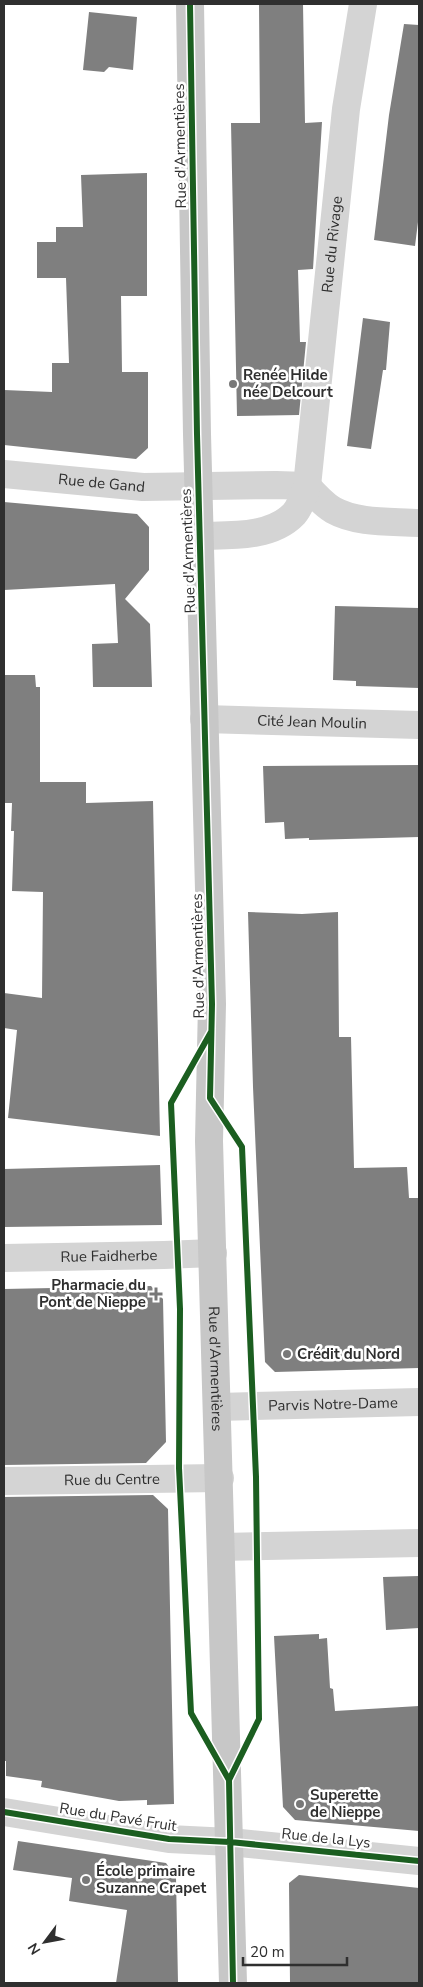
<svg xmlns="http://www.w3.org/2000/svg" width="423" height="1987" font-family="'Nunito Sans',sans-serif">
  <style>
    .building { fill: #7f7f7f }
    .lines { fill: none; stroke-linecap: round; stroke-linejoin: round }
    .minor { stroke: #d4d4d4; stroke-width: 28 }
    .major { stroke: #c7c7c7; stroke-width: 28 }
    .cycleway-casing { stroke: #fff; stroke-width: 9 }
    .cycleway { stroke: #1b5e20; stroke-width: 6 }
    .poi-dot { fill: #787878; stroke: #fff; stroke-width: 2 }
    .labels { text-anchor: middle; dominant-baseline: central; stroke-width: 5; stroke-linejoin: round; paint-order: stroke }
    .street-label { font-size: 15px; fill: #2f2f2f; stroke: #fff }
    .poi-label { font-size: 15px; font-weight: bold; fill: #2f2f2f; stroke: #fff; text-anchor: start }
  </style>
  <rect width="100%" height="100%" fill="#fff"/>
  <path class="building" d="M259,4H303L305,123L322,122L313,269L298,270L300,342H306L299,415L237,416L231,123H260Z
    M89,12L137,17L133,70L109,67L104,72L83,70Z
    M404,24L419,25V214L415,246L374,240L389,115Z
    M147,173V296H121L122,372H148V448L136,459L4,445V390L52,392V363H69L66,278H37V242H56V227H83L81,175Z
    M363,318L390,322L386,370H383L371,449L347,446Z
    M4,502L137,514L149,527V570L125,599L150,624L152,687H93L92,644L118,643L115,584L4,590Z
    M335,606L419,608V688L356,686V681L333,680Z
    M4,675H35L36,687H40V782H86V803L153,801L160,1136L8,1118L17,1030L4,1028V993L42,998L43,892L12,891L14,831H11L12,803H4Z
    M419,765V837L309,840V838L285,839L284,822L265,823L263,766Z
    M248,912L302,914L338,912L339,1037H351L354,1168L407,1167L409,1198H419V1368L275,1372L265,1362L253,1087Z
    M160,1165L162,1225L4,1227V1169Z
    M151,1286L163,1299L166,1442L146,1463L4,1465V1289Z
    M153,1495L168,1509L174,1804L147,1805V1800L119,1801L41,1787L42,1781L6,1776V1761H4V1654H5L4,1497Z
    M419,1576V1628L386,1630L383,1577Z
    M319,1634V1639L327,1638L330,1688L333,1689L335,1711L419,1706V1831L295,1820L283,1807L274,1636Z
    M18,1841L166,1863L176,1877L178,1983H116L127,1910L69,1901L72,1878L13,1870Z
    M299,1875L419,1888V1983H290L289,1883Z"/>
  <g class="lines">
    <g class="minor">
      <path id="s1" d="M4,474L143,487L276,485L307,486"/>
      <path d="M307,486C315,495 323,504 333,510C358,524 392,521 419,523"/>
      <path id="s2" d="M201,536C230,535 271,538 294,514C301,506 303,496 307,486L346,109L363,4"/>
      <path id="s3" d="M204,719L419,725"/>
      <path id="s4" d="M4,1258L164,1255L213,1253"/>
      <path id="s5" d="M217,1407L419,1402"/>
      <path id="s6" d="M4,1481L220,1478"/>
      <path d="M221,1547L419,1543"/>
      <path d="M4,1812L169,1839L230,1842L419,1861"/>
    </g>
    <path class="major" id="s7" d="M190,4L197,434L212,1004L209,1141L233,1983"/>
    <defs>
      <path id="cycleway" d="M190,4L197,434L212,1004L210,1098L242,1147L256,1477L259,1719L229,1780L233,1983
        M211,1032L171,1103L180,1309L179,1468L191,1713L229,1780
        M4,1812L169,1839L230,1842L419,1861"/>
    </defs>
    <use href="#cycleway" class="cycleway-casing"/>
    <use href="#cycleway" class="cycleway"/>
  </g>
  <g class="poi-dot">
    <circle cx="233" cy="384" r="5"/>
    <path d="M153.5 1286.5h5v5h5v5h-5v5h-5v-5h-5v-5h5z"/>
    <circle cx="287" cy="1354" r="5"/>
    <circle cx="300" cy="1804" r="5"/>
    <circle cx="86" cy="1880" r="5"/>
  </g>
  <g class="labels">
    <g class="street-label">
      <text transform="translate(180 146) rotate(-91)">Rue d'Armentières</text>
      <text stroke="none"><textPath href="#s2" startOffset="372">Rue du Rivage</textPath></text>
      <text stroke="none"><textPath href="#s1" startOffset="98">Rue de Gand</textPath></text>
      <text transform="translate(188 551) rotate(-92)">Rue d'Armentières</text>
      <text stroke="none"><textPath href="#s3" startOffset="108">Cité Jean Moulin</textPath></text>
      <text transform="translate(198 956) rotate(-91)">Rue d'Armentières</text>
      <text stroke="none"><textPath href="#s4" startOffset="105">Rue Faidherbe</textPath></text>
      <text stroke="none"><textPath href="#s7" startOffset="1365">Rue d'Armentières</textPath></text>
      <text stroke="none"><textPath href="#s5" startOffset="116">Parvis Notre-Dame</textPath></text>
      <text stroke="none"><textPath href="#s6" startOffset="108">Rue du Centre</textPath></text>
      <text transform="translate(118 1817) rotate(9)">Rue du Pavé Fruit</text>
      <text transform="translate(326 1838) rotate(6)">Rue de la Lys</text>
    </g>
    <g class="poi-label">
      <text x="243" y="375">Renée Hilde<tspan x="243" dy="17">née Delcourt</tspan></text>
      <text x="146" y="1285" text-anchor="end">Pharmacie du<tspan x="146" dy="17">Pont de Nieppe</tspan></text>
      <text x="297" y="1354">Crédit du Nord</text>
      <text x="310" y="1795">Superette<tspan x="310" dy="17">de Nieppe</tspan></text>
      <text x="96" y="1871">École primaire<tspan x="96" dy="17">Suzanne Crapet</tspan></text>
    </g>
  </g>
  <rect width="423" height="1987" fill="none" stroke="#2f2f2f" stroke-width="10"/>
  <g transform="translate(45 1942) rotate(238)" stroke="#ffffff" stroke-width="4" paint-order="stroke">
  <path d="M0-4L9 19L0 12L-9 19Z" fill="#2f2f2f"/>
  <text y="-8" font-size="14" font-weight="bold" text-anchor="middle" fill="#2f2f2f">N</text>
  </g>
  <path d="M243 1957v8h104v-8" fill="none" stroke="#2f2f2f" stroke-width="2.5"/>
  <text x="250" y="1957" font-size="15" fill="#2f2f2f" stroke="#ffffff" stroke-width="4" paint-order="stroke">20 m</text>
</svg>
